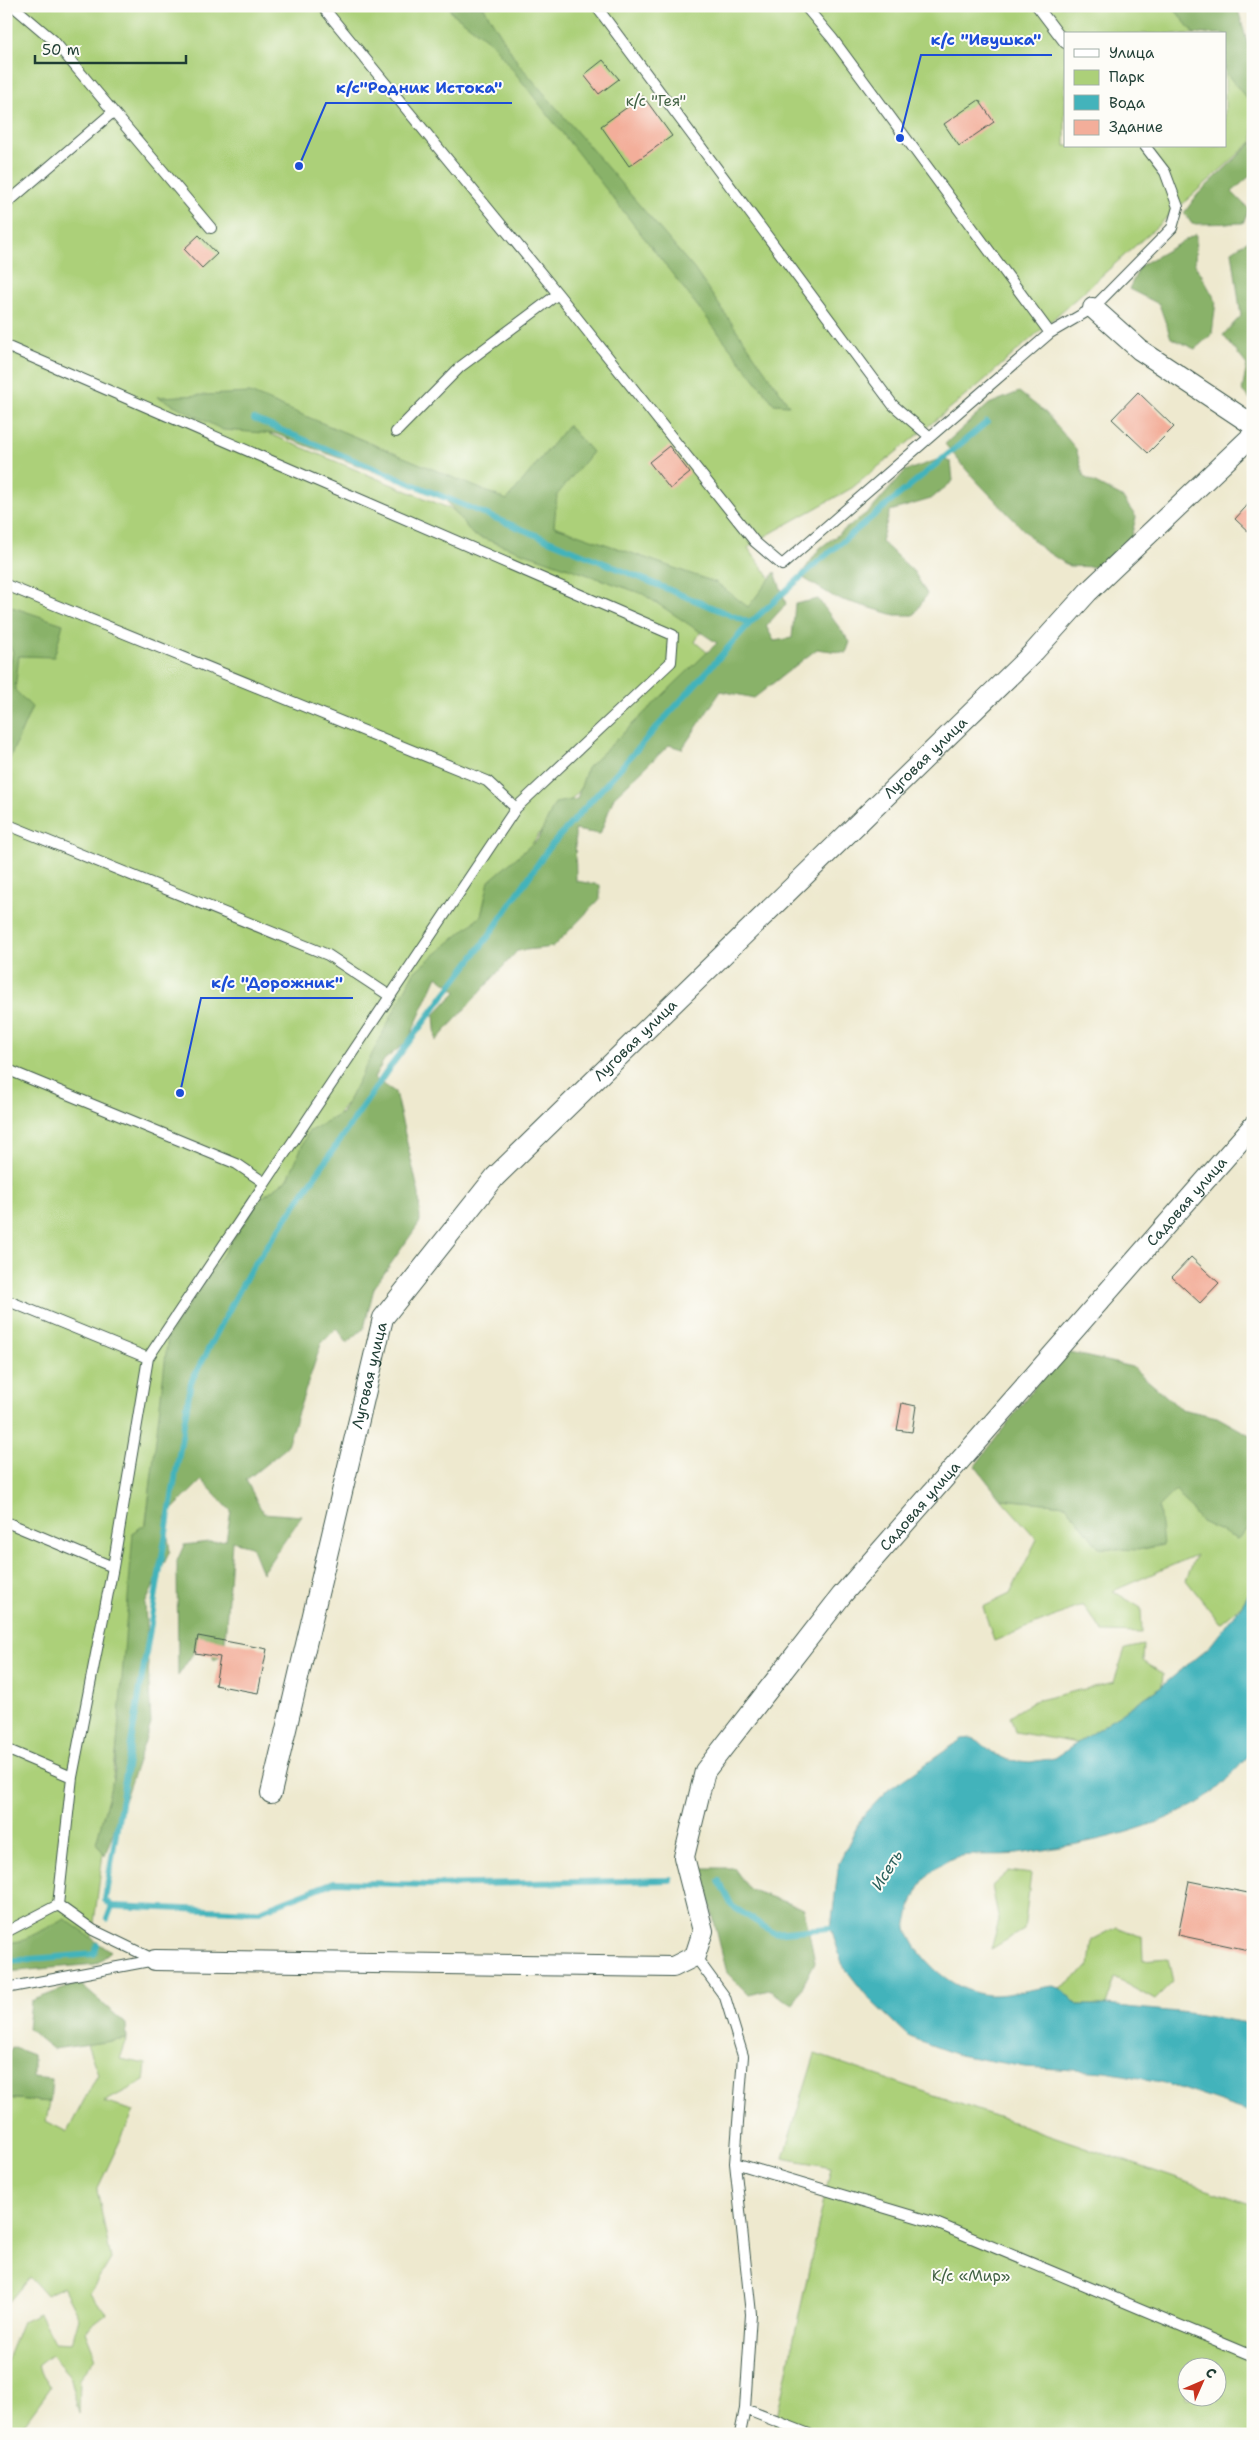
<svg xmlns="http://www.w3.org/2000/svg" width="1259" height="2440" font-family="'Shantell Sans',sans-serif">
  <style>
    .green { fill: #acd079; stroke: #668656; fill-rule: evenodd }
    .forest { fill: #89b269; stroke: #54784e }
    .water { fill: #43b3bb; stroke: #317878 }
    .lines { fill: none; stroke-linecap: round; stroke-linejoin: round }
    .stream { stroke: #43b3bb; stroke-width: 6 }
    .building { fill: #f3ae9a }
    .service-casing { stroke: #3e574b; stroke-width: 12 }
    .minor-casing { stroke: #3e574b; stroke-width: 22 }
    .service { stroke: #fff; stroke-width: 10 }
    .minor { stroke: #fff; stroke-width: 20 }
    .labels { text-anchor: middle; dominant-baseline: central; stroke-width: 4; stroke-linejoin: round; paint-order: stroke }
    .park-label { font-size: 15px; fill: #426245; stroke: #fdfcf7 }
    .street-label { font-size: 15px; fill: #1f3d34; stroke: #fdfcf7 }
    .water-label { font-size: 16px; font-style: italic; fill: #2a605c; stroke: #fdfcf7 }
    .leader { fill: none; stroke: #1d4ed8; stroke-width: 2 }
    .callout-dot { fill: #1d4ed8; stroke: #fdfcf7; stroke-width: 2 }
    .callout-label { font-size: 16px; text-anchor: middle; font-weight: bold; fill: #1d4ed8; stroke: #fdfcf7; stroke-width: 4; stroke-linejoin: round; paint-order: stroke }
  </style>
  <rect width="100%" height="100%" fill="#fdfcf7"/>
  <filter id="ink" filterUnits="userSpaceOnUse"><feTurbulence type="fractalNoise" baseFrequency=".02" numOctaves="2"/><feDisplacementMap in="SourceGraphic" scale="10" xChannelSelector="R" yChannelSelector="G"/><feConvolveMatrix kernelMatrix="1 2 1 2 8 2 1 2 1" color-interpolation-filters="sRGB"/></filter>
  <filter id="wash" filterUnits="userSpaceOnUse"><feTurbulence type="fractalNoise" baseFrequency=".0096" numOctaves="4" result="noise"/><feDisplacementMap in="SourceGraphic" scale="20" xChannelSelector="R" yChannelSelector="G"/><feGaussianBlur stdDeviation="1.12" result="paint"/><feColorMatrix in="noise" values="0 0 0 0 0 0 0 0 0 0 0 0 0 0 0 0 0 1.4 0 .05"/><feComposite in="paint" operator="in"/></filter>
  <g filter="url(#wash)">
    <rect width="100%" height="100%" fill="#eee9cf"/>
    <path class="green" d="M6,6H1178L1200,34H1065V146H1225V64L1253,97V141L980,384L852,488L755,542L748,548L773,582L747,613L243,410L214,411L709,616L695,642L708,653L539,834L168,1352L91,1946L6,1952Z
      M1176,1489L1237,1539L1253,1525V1587L1242,1605L1220,1623L1186,1580L1196,1555L1113,1591L1141,1608L1142,1633L1103,1632L1083,1605L994,1641L983,1607L1010,1594L1037,1539L1001,1499L1066,1505L1099,1548L1159,1507Z
      M1144,1645L1143,1661L1163,1674L1162,1686L1077,1743L1015,1732L1010,1716L1034,1701L1114,1682L1125,1649Z
      M1009,1871L1031,1874L1024,1930L991,1949L999,1921L992,1886Z
      M1117,1927L1142,1937L1143,1960L1168,1958L1173,1982L1155,2000L1115,1978L1106,2005H1078L1060,1988L1089,1967L1092,1940Z
      M127,2039L120,2059L146,2064L144,2081L104,2102L134,2111L97,2190L111,2259L90,2293L107,2314L85,2331L96,2358L80,2378L79,2414L69,2375L51,2355L37,2366L51,2387L21,2428L27,2434H6V2362L22,2321L39,2313L54,2342L72,2343L79,2318L63,2287L46,2295L30,2277L6,2305V2098L50,2102L46,2121L67,2132L98,2074L87,2044Z
      M815,2054L1253,2205V2434H795L775,2426L831,2167L783,2158ZM1186,2368H1216V2398H1186Z"/>
    <path class="forest" d="M449,6H483L518,63L694,269L789,405L774,404L491,42L451,12Z
      M1172,6H1237L1253,63V106L1225,72V34H1194Z
      M1253,142V173L1232,192L1249,209L1243,223L1192,224L1184,213L1198,194Z
      M1196,234L1195,264L1216,301L1212,334L1195,349L1171,338L1159,304L1129,289L1140,266Z
      M1253,237V402L1242,391L1247,365L1223,335L1241,316L1232,251Z
      M1019,392L1046,413L1076,449L1084,477L1122,497L1136,517L1129,546L1098,567L1069,566L1041,548L969,473L945,444L989,404Z
      M250,393L507,500L568,425L592,452L557,495L554,526L717,583L748,607L775,572L786,604L766,626L774,641L792,638L795,604L818,599L850,642L846,653L817,649L754,698L721,691L682,749L669,745L614,797L600,834L575,830L576,881L600,885V899L553,947L517,951L436,1041L434,1015L457,991L437,976L408,1041L384,1060L374,1078L395,1092L419,1194L420,1222L374,1288L364,1328L347,1343L337,1328L321,1344L286,1448L246,1480L263,1513L302,1516L262,1573L251,1546L232,1541L224,1655L214,1660L204,1637L178,1676L177,1561L184,1545L226,1540L231,1511L202,1480L165,1517L170,1551L145,1604L151,1724L105,1855L96,1843L115,1771L133,1532L146,1524L168,1336L261,1198L288,1179L308,1132L342,1113L414,972L481,916L489,881L538,839L555,803L577,799L587,768L717,643L643,594L473,535L444,498L276,434L223,430L158,397Z
      M940,459L951,462L953,481L931,499L890,511L881,541L914,572L927,594L914,615H895L836,598L800,576L820,548L872,509L905,471Z
      M6,605L63,624L54,657L19,656L15,690L32,707L6,767V678L13,652L6,641Z
      M1062,1351L1132,1367L1181,1409L1217,1417L1253,1437V1525L1237,1539L1201,1522L1176,1490L1159,1507L1163,1545L1138,1550L1099,1548L1066,1505L1001,1499L975,1466Z
      M701,1868H734L749,1889L804,1909L815,1962L793,2005L769,1990L749,1995L727,1973Z
      M65,1919L111,1952L96,1964L6,1972V1943L21,1941Z
      M79,1983L126,2024L127,2039L53,2049L28,2029L31,2001Z
      M12,2047L33,2055V2077L52,2079L50,2102L6,2098V2058Z"/>
    <path class="water" d="M1253,1587V1751C1236,1769 1219,1791 1198,1803C1143,1834 1078,1845 1017,1854C1001,1856 964,1853 953,1858C922,1873 914,1891 907,1923C906,1930 909,1934 912,1940C927,1968 957,1992 989,1995C1007,1996 1035,1988 1053,1986L1060,1988L1078,2005H1106L1188,2013L1253,2024V2113L1161,2082L1106,2072L1025,2067L958,2055L909,2037L870,2000L843,1966L831,1928L839,1862L862,1817L888,1790L962,1739L972,1738L979,1741L992,1753L1008,1760L1030,1762L1055,1758L1162,1686L1210,1646L1242,1605Z"/>
    <g class="lines">
      <path class="stream" d="M254,419L750,623
        M670,1880L428,1885L334,1882L257,1912L112,1906L105,1900L191,1382L248,1274L390,1067L488,937L548,849L750,623L819,561L987,422
        M719,1881L732,1906L774,1933L840,1927
        M107,1919L112,1906
        M6,1961L94,1954L97,1945"/>
    </g>
    <g id="blocks">
      <path class="building" d="M603,60L619,79L599,94L584,75Z
        M643,96L672,136L629,166L601,126Z
        M979,100L994,122L959,146L944,124Z
        M199,235L217,254L202,268L184,249Z
        M1138,392L1174,427L1148,453L1112,419Z
        M669,446L690,473L670,489L649,462Z
        M1253,499V536L1235,519Z
        M1191,1257L1219,1283L1200,1303L1172,1277Z
        M902,1403L916,1406L912,1432L897,1430Z
        M198,1636L267,1649L258,1693L215,1685L220,1657L195,1653Z
        M1189,1881L1253,1894V1951L1178,1935Z"/>
    </g>
  </g>
  <g filter="url(#ink)">
    <use href="#blocks" fill-opacity="0" stroke="#3e574b" stroke-width="1"/>
    <g class="lines">
      <defs>
        <path id="service" d="M13,6L53,40L211,228
          M322,6L558,294L755,542L782,565L1050,333L1093,308L1172,228L1178,207L1165,172L1145,146
          M596,6L893,405L929,436
          M805,6L832,38L1050,333
          M1037,6L1065,43
          M6,204L113,112
          M6,346L673,635L671,662L516,808L148,1358L113,1567L72,1777L58,1905L93,1930L155,1960L6,1988
          M396,432L460,367L558,294
          M6,585L487,781L516,808
          M6,824L328,955L390,996
          M6,1069L237,1164L265,1183
          M6,1300L148,1358
          M6,1522L113,1567
          M6,1749L72,1777
          M6,1932L58,1905
          M695,1956L725,1997L743,2056L735,2163L751,2314L745,2409L740,2434
          M735,2163L936,2223L1253,2356
          M745,2409L809,2434"/>
        <g id="minor">
          <path d="M1093,308L1140,350L1253,425"/>
          <path id="s1" d="M271,1793L383,1318L495,1177L1032,654L1088,592L1253,435"/>
          <path id="s2" d="M155,1960L673,1967L695,1956L703,1931L684,1857L705,1771L842,1595L1253,1126"/>
        </g>
      </defs>
      <use href="#service" class="service-casing"/>
      <use href="#minor" class="minor-casing"/>
      <use href="#service" class="service"/>
      <use href="#minor" class="minor"/>
    </g>
  </g>
  <g class="labels">
    <g class="park-label">
      <text x="656" y="101">к/с "Гея"</text>
      <text x="971" y="2276">К/с «Мир»</text>
    </g>
    <g class="street-label">
      <text stroke="none"><textPath href="#s1" startOffset="1269">Луговая улица</textPath></text>
      <text stroke="none"><textPath href="#s1" startOffset="864">Луговая улица</textPath></text>
      <text stroke="none"><textPath href="#s2" startOffset="1480">Садовая улица</textPath></text>
      <text stroke="none"><textPath href="#s1" startOffset="429">Луговая улица</textPath></text>
      <text stroke="none"><textPath href="#s2" startOffset="1075">Садовая улица</textPath></text>
    </g>
    <g class="water-label">
      <text transform="translate(887 1870) rotate(-58)">Исеть</text>
    </g>
  </g>
  <path class="leader" d="M900 138L921 55H1052M299 166L326 103H512M180 1093L201 998H353"/>
  <g class="callout-dot">
    <circle cx="900" cy="138" r="5"/>
    <circle cx="299" cy="166" r="5"/>
    <circle cx="180" cy="1093" r="5"/>
  </g>
  <g class="callout-label">
    <text x="986" y="45">к/с "Ивушка"</text>
    <text x="419" y="93">к/с"Родник Истока"</text>
    <text x="277" y="988">к/с "Дорожник"</text>
  </g>
  <rect width="1259" height="2440" fill="none" stroke="#fdfcf7" stroke-width="25"/>
  <rect x="1064" y="32" width="162" height="115" fill="#fdfcf7" stroke="#a4b0a9"/>
  <rect x="1074" y="49" width="25" height="8" fill="#ffffff" stroke="#a4b0a9"/>
  <text x="1109" y="58" font-size="15" fill="#1f3d34">Улица</text>
  <rect x="1074" y="70" width="25" height="15" fill="#acd079" stroke="#a4b0a9"/>
  <text x="1109" y="82" font-size="15" fill="#1f3d34">Парк</text>
  <rect x="1074" y="95" width="25" height="15" fill="#43b3bb" stroke="#a4b0a9"/>
  <text x="1109" y="108" font-size="15" fill="#1f3d34">Вода</text>
  <rect x="1074" y="120" width="25" height="15" fill="#f3ae9a" stroke="#a4b0a9"/>
  <text x="1109" y="132" font-size="15" fill="#1f3d34">Здание</text>
  <g transform="translate(1202 2382) rotate(45)"><circle r="24" fill="#fdfcf7" stroke="#a4b0a9"/>
  <path d="M0-4L9 19L0 12L-9 19Z" fill="#c8321e"/>
  <text y="-8" font-size="14" font-weight="bold" text-anchor="middle" fill="#1f3d34">С</text>
  </g>
  <path d="M35 55v8h151v-8" fill="none" stroke="#1f3d34" stroke-width="2.5"/>
  <text x="42" y="55" font-size="15" fill="#1f3d34" stroke="#fdfcf7" stroke-width="4" paint-order="stroke">50 m</text>
</svg>
